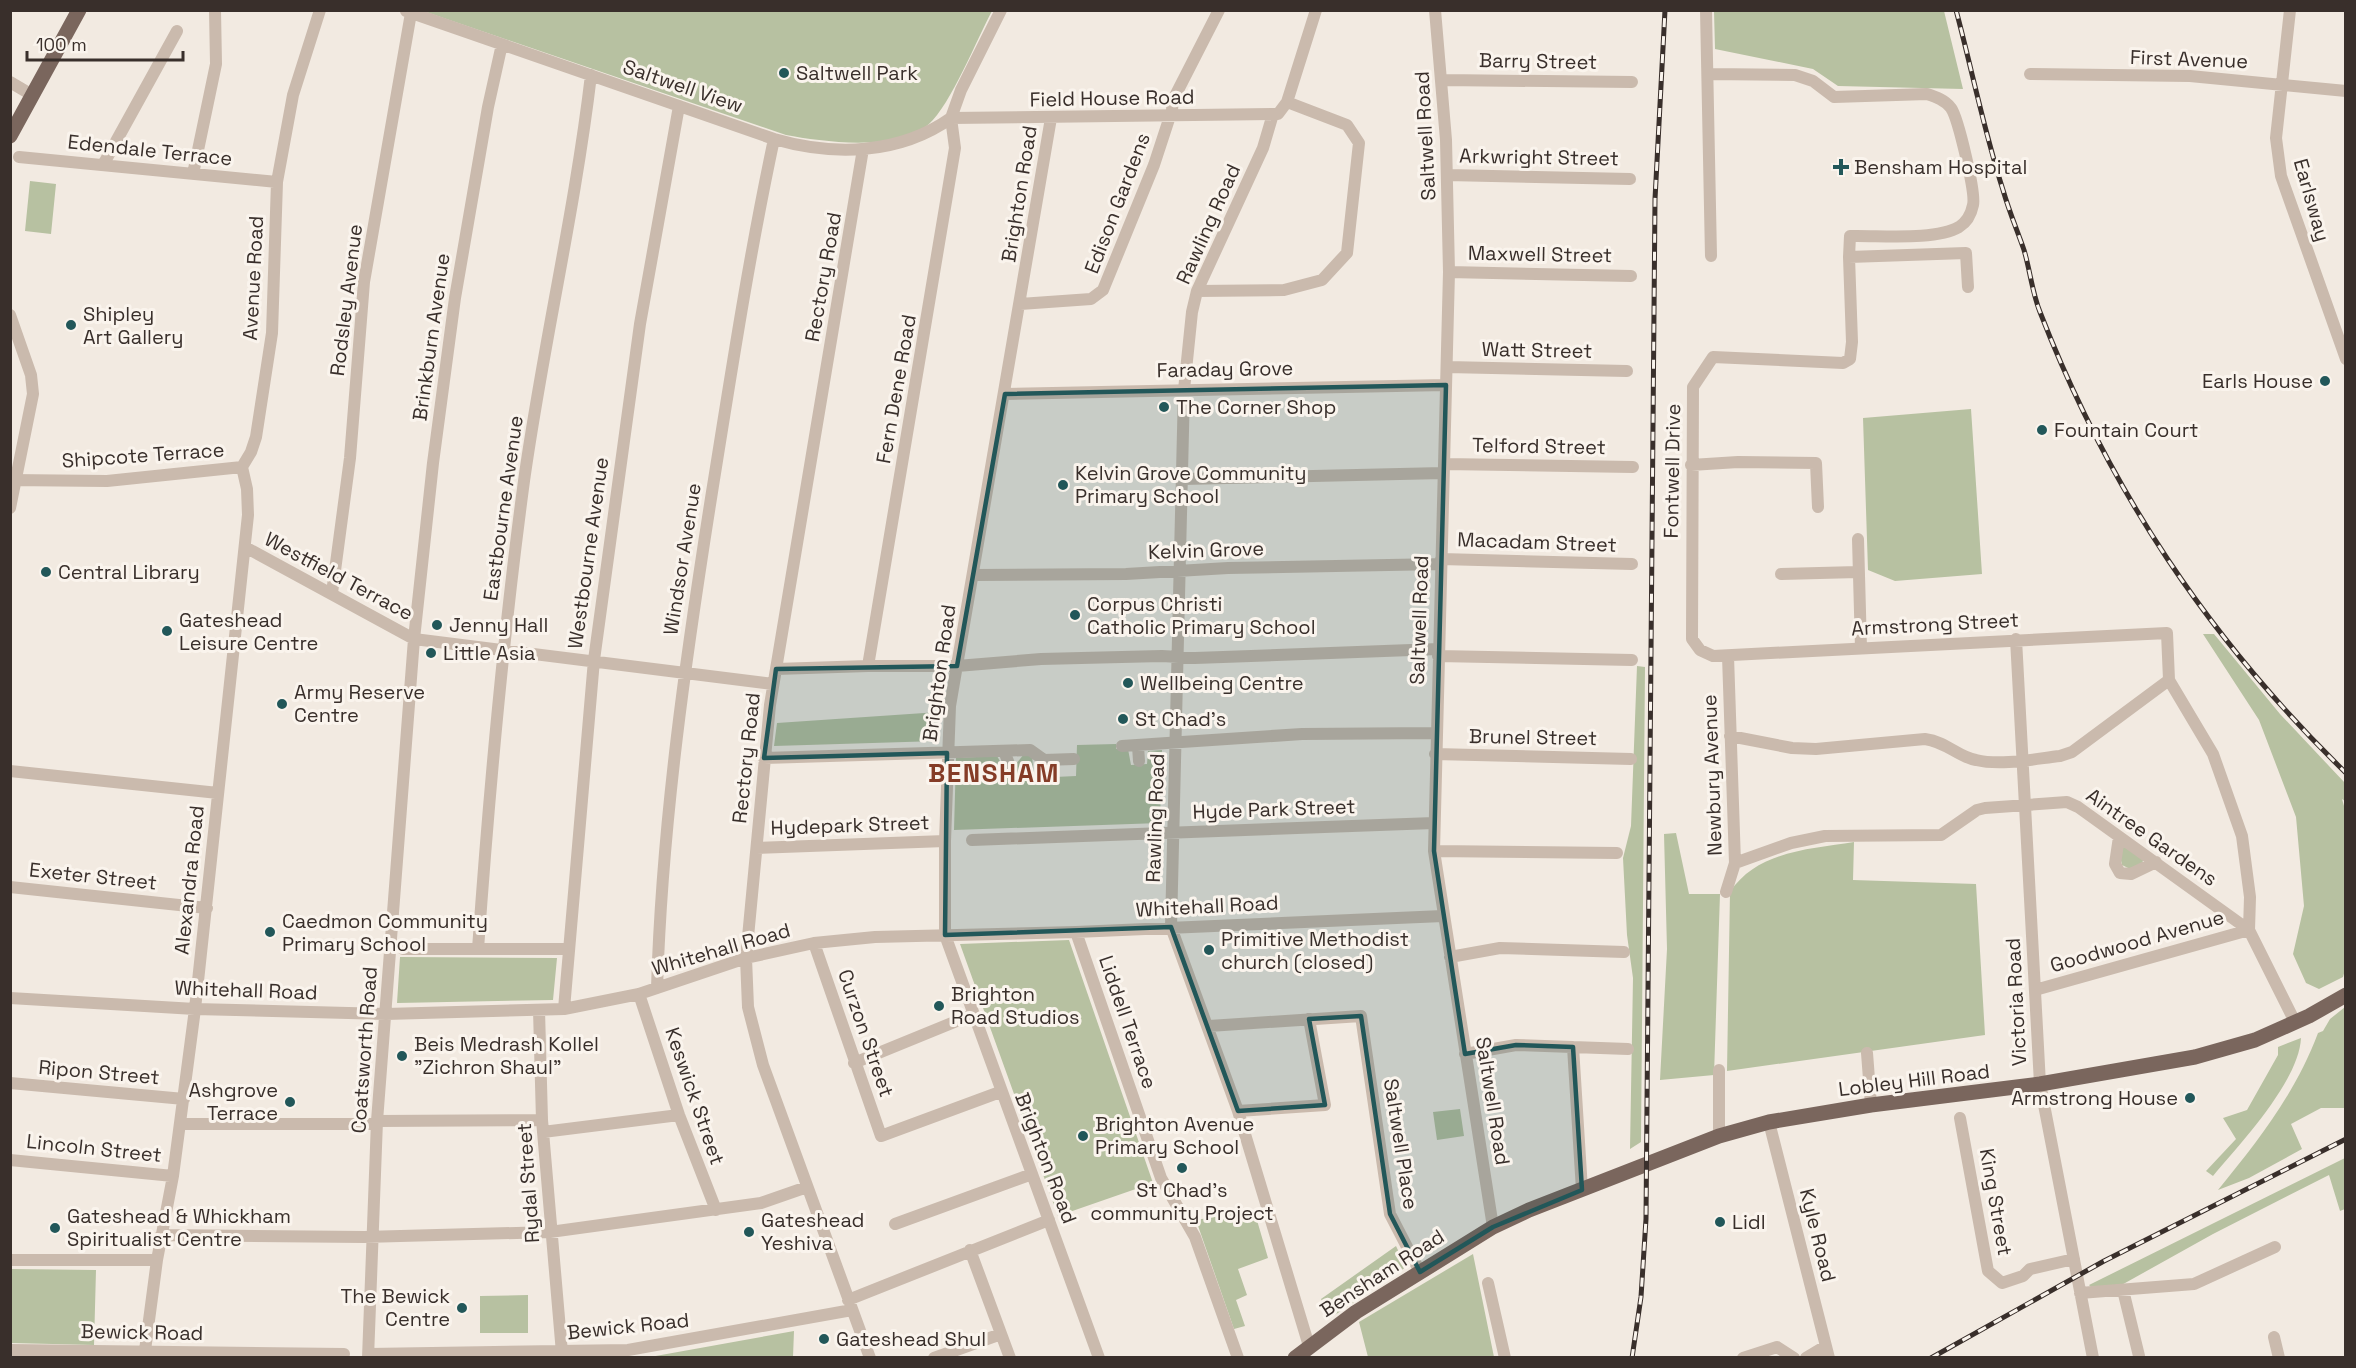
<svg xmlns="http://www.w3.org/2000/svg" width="2356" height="1368" font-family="'Space Grotesk',sans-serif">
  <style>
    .green { fill: #b7c1a1 }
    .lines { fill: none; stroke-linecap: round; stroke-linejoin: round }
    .minor { stroke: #cabaad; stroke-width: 12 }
    .major { stroke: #7a665d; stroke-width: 15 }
    .rail-casing { stroke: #392f2b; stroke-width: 5 }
    .rail { stroke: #faf4ed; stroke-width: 3; stroke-dasharray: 9; stroke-linecap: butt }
    .marked { fill: #225759; fill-opacity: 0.2; stroke: #225759; stroke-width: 4.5; stroke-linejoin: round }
    .poi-dot { fill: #225759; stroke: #faf4ed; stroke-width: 2 }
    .labels { text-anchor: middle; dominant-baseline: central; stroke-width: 6; stroke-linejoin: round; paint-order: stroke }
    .street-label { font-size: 20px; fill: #392f2b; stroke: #faf4ed }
    .poi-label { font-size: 20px; fill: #392f2b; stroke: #faf4ed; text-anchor: start }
    .district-label { font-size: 26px; font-weight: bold; letter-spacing: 1.5px; fill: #853c27; stroke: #faf4ed }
  </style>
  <rect width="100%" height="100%" fill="#f2eae1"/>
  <path class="green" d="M423,11H992C978,37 950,106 929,124C897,152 824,142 786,135Z
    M1714,11H1944L1963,89L1838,86L1813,69L1715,49Z
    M30,181L56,184L51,234L25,231Z
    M1971,409L1982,574L1895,581L1868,570L1863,418Z
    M2203,634H2214L2280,714L2345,783V801L2342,799L2346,813L2345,970L2343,977L2319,989L2306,983L2293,954L2304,906L2296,817L2259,720Z
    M1637,666L1645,667L1641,1142L1630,1149L1633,978L1627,935L1623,858L1631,826Z
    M939,712L938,741L774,746L777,723Z
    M1116,744V749H1128L1131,765L1147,764L1148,751L1162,750L1160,823L954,830L956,758L997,756L1008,775L1017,771L1016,764L1024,754L1032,755L1034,778L1076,776L1077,745Z
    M1676,833L1689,894H1720L1714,1075L1660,1080L1667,949L1664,834Z
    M1854,842L1853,880L1976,884L1985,1035L1727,1071L1730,892C1757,851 1810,849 1854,842Z
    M2124,844L2144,857L2142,864L2130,869L2122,865L2120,856Z
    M1069,940L1153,1183L1058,1216L960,944Z
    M400,957L557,958L553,1000L397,1003Z
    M2345,1007V1108H2321L2291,1124L2302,1149L2249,1178L2218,1190C2258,1141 2295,1094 2318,1033L2323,1031L2330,1019Z
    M2301,1038C2299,1081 2241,1143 2213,1176L2206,1171L2236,1139L2223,1118L2247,1110L2278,1055V1047Z
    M1460,1109L1464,1136L1437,1140L1433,1112Z
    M2345,1158V1209L2340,1211L2329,1175L2213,1234L2100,1297L2089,1285Z
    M1254,1210L1268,1258L1238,1269L1247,1295L1236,1300L1245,1326L1234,1329L1196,1220Z
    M1396,1246L1406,1267L1329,1319L1321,1299Z
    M1473,1254L1494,1357H1368L1359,1322Z
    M11,1269L96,1270L94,1345L11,1343Z
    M528,1295V1333H480V1296Z
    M794,1331L793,1357H646H650Z"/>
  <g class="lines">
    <path class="minor" d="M1435,10L1446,140L1449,272L1434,851L1493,1227
      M1706,10L1711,256
      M2290,10L2276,138L2281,176L2346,359
      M406,11L774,139C833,156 899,155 951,118
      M1708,74L1795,75L1813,81L1834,97L1927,94C1936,97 1945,100 1951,108C1958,118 1976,193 1973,205C1971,215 1967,222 1959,227C1935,241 1878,235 1850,236L1849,257
      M2030,74L2190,76L2346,91
      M1443,80L1632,82
      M10,82L32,95
      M1273,114L1263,148L1197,291L1192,312L1184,390L1171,927L1238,1111L1309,1346
      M951,118L1278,114L1287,102L1316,10
      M1051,118L950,706L945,841V935L1099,1358
      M863,149L770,705L746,958L748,1007L763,1065L870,1358
      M19,157L277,182
      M103,165L177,31
      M193,174L216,64L215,10
      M1447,175L1630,179
      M1449,272L1631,276
      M1968,287L1966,253L1849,257L1852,342L1850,359L1843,363L1713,357L1693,387L1692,639L1700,650L1713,656L2167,633L2169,680L2213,754L2242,836L2250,897L2249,930L2295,1022
      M1197,291L1284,290L1322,280L1347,253L1359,143L1347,125L1287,102
      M1020,304L1091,299L1103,290L1154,165L1172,110L1173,100L1219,10
      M10,315L31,375L33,394L10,508
      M1447,367L1627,371
      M1005,394L1446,385
      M1444,464L1633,467
      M1691,465L1738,462L1816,463L1818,507
      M1182,479L1443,473
      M10,480L107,481L242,467
      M1858,539L1861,648
      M245,547L414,639L773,684
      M1441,559L1632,564
      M1781,574L1858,572
      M974,575L1126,574L1228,568L1441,564
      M332,593L350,458L364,282L411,13
      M2016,639L2040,1084L2093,1358
      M1438,656L1632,660
      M868,666L955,148L951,118L961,90L1001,10
      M776,669L868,666H957L1041,659L1162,656L1195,658L1438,649
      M1730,736L1792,748L1816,749L1925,739C1947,742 1958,757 1976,760C2001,766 2034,759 2060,756L2072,752L2169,680
      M1122,746L1302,734L1435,733
      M1138,746L1139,761
      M1004,751L1011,769
      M1435,754L1631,759
      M764,758L1030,750L1044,760L1074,759
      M10,771L218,793
      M2119,837L2115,864L2120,873L2131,874L2156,862
      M972,840L1434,823
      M757,848L945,841
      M1434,851L1617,853
      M1735,863L1791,843L1825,836L1941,835L1977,810L1985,808L2067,802L2078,807L2249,930
      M10,887L207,908
      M1726,892L1735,863L1728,656
      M1076,932L1161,1178L1195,1237L1238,1358
      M814,943L881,1136L1000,1092
      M403,949H569
      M478,949C489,793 503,637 524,481C543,345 575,211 591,75
      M1450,957L1500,948L1624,952
      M657,988C662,822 686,656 712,492C731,374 749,256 774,139
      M2035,990L2249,930
      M639,994L679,1115L716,1210
      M10,998L195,1009L386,1014L564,1009L639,994L746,958L814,943L875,937L1076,932L1443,916
      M564,1009L594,660L640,324L679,106
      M539,1010L542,1120L562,1353
      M1209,1026L1361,1016L1390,1214L1420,1272
      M1573,1047L1582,1190
      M1867,1053L1871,1105
      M1465,1054L1516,1045L1628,1049
      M854,1063L974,1014
      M1719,1070V1136
      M10,1083L184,1099
      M1238,1111L1325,1105L1309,1019
      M1960,1118L1988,1271L2002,1283L2023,1276L2030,1269L2074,1259
      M377,1121L542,1120
      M1769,1122L1829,1358
      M180,1124H377
      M543,1132L679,1115
      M10,1160L173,1176
      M895,1224L1032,1174
      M161,1235L364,1237L550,1232L761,1203L807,1187
      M970,1250L1010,1358
      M10,1260H157
      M1488,1283L1505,1358
      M2123,1290L2139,1356
      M2080,1293L2194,1284L2275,1247
      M848,1300L1049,1220
      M2274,1337L2279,1358
      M10,1350L344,1354
      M369,1354L628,1350L852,1310
      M144,1358L157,1260L173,1176L195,1009L248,515L247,489L242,467L251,452L256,437L272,333L277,182L293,95L320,10
      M368,1358L377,1121L414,639L433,463L455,298L488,107L502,44
      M934,1358L1001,1334
      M1743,1358L1777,1347L1794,1358
      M1806,1358L1826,1346"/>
    <path class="major" d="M10,136L79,10
      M1295,1358L1356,1312L1493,1227L1529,1210L1719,1136L1769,1122L1871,1105L2040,1084L2195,1057L2255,1040L2309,1016L2346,995"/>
    <defs>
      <path id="rail" d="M1956,10C1972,70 1984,131 2003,190C2009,211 2017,230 2024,250C2030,270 2032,292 2040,312C2109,490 2209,639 2346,773
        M1632,1358L1641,1297L1646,1219L1655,199L1665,10
        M1931,1358L2104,1261L2346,1139"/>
    </defs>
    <use href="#rail" class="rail-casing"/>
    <use href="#rail" class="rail"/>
  </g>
  <path class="marked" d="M1446,385L1434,851L1465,1054L1516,1045L1573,1047L1582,1190L1493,1227L1420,1272L1390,1214L1361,1016L1309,1019L1325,1105L1238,1111L1171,927L945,935L947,753L764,758L776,669L957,666L1005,394Z"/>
  <g class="poi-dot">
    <circle cx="784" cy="73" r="6"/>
    <path d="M1838 158h6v6h6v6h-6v6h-6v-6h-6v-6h6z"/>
    <circle cx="71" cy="325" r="6"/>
    <circle cx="2325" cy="381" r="6"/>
    <circle cx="1164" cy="407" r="6"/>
    <circle cx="2042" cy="430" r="6"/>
    <circle cx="1063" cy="485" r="6"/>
    <circle cx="46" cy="572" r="6"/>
    <circle cx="1075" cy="615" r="6"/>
    <circle cx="437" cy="625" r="6"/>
    <circle cx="167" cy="631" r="6"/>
    <circle cx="431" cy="653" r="6"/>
    <circle cx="1128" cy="683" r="6"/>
    <circle cx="282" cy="704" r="6"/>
    <circle cx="1123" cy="719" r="6"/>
    <circle cx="270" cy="932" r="6"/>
    <circle cx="1209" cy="950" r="6"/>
    <circle cx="939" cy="1006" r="6"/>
    <circle cx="402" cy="1056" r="6"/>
    <circle cx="2190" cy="1098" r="6"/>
    <circle cx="290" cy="1102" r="6"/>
    <circle cx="1083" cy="1136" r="6"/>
    <circle cx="1182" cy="1168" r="6"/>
    <circle cx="1720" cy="1222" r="6"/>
    <circle cx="55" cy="1228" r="6"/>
    <circle cx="749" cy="1232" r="6"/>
    <circle cx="462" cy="1308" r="6"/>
    <circle cx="824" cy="1339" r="6"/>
  </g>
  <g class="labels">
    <g class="street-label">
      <text transform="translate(2189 59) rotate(2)">First Avenue</text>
      <text transform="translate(1538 61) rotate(1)">Barry Street</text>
      <text transform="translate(683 86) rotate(19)">Saltwell View</text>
      <text transform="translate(1112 98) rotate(-1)">Field House Road</text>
      <text transform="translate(1425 136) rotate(-93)">Saltwell Road</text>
      <text transform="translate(150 150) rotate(6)">Edendale Terrace</text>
      <text transform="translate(1539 157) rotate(1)">Arkwright Street</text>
      <text transform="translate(1019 194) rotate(-81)">Brighton Road</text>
      <text transform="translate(2312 200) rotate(74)">Earlsway</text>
      <text transform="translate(1117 203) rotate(-69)">Edison Gardens</text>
      <text transform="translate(1208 224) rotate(-66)">Rawling Road</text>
      <text transform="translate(1540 254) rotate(1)">Maxwell Street</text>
      <text transform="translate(823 277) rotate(-80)">Rectory Road</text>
      <text transform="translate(253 278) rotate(-87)">Avenue Road</text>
      <text transform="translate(346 300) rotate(-83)">Rodsley Avenue</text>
      <text transform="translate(431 337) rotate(-82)">Brinkburn Avenue</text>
      <text transform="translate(1537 350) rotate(1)">Watt Street</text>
      <text transform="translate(1225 369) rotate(-1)">Faraday Grove</text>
      <text transform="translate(896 389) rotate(-80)">Fern Dene Road</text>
      <text transform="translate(1539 446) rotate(1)">Telford Street</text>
      <text transform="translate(143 455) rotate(-4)">Shipcote Terrace</text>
      <text transform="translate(1672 471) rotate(-89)">Fontwell Drive</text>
      <text transform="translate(503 508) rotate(-82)">Eastbourne Avenue</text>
      <text transform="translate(1537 542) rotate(2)">Macadam Street</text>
      <text transform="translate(1206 550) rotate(-2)">Kelvin Grove</text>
      <text transform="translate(588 553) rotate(-82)">Westbourne Avenue</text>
      <text transform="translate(682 559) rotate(-81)">Windsor Avenue</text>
      <text transform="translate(339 576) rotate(28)">Westfield Terrace</text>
      <text transform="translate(1419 620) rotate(-88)">Saltwell Road</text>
      <text transform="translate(1935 624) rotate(-3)">Armstrong Street</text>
      <text transform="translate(939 673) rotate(-82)">Brighton Road</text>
      <text transform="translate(1533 737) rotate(1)">Brunel Street</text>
      <text transform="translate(746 758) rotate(-84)">Rectory Road</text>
      <text transform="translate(1712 775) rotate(-92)">Newbury Avenue</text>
      <text transform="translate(1274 809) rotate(-2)">Hyde Park Street</text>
      <text transform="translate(1155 818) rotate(-88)">Rawling Road</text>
      <text transform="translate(850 825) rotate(-2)">Hydepark Street</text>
      <text transform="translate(2152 837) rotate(35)">Aintree Gardens</text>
      <text transform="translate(93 876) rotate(6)">Exeter Street</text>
      <text transform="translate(189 880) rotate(-84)">Alexandra Road</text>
      <text transform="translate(1207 906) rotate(-3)">Whitehall Road</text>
      <text transform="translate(2137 941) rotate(-16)">Goodwood Avenue</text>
      <text transform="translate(721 949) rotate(-16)">Whitehall Road</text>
      <text transform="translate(246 990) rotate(2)">Whitehall Road</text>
      <text transform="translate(2016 1002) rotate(-93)">Victoria Road</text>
      <text transform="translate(1128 1022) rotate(71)">Liddell Terrace</text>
      <text transform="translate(866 1033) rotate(71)">Curzon Street</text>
      <text transform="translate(364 1050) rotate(-86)">Coatsworth Road</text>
      <text transform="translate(99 1072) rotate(5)">Ripon Street</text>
      <text transform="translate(1914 1080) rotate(-7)">Lobley Hill Road</text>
      <text transform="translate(695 1096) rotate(71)">Keswick Street</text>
      <text transform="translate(1493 1101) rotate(81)">Saltwell Road</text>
      <text transform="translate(1401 1144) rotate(81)">Saltwell Place</text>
      <text transform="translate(94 1148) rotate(6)">Lincoln Street</text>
      <text transform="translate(1046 1158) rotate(69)">Brighton Road</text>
      <text transform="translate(528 1183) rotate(-94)">Rydal Street</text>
      <text transform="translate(1996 1202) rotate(80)">King Street</text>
      <text transform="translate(1818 1235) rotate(76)">Kyle Road</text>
      <text transform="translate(1382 1273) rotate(-33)">Bensham Road</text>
      <text transform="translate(628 1326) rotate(-6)">Bewick Road</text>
      <text transform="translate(142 1332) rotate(1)">Bewick Road</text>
    </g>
    <g class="poi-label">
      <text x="796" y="73">Saltwell Park</text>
      <text x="1854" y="167">Bensham Hospital</text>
      <text x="83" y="314">Shipley<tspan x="83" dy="23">Art Gallery</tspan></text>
      <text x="2313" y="381" text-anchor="end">Earls House</text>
      <text x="1176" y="407">The Corner Shop</text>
      <text x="2054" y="430">Fountain Court</text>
      <text x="1075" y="473">Kelvin Grove Community<tspan x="1075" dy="23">Primary School</tspan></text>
      <text x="58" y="572">Central Library</text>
      <text x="1087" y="604">Corpus Christi<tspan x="1087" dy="23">Catholic Primary School</tspan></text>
      <text x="179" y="620">Gateshead<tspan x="179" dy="23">Leisure Centre</tspan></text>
      <text x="449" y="625">Jenny Hall</text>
      <text x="443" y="653">Little Asia</text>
      <text x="1140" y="683">Wellbeing Centre</text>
      <text x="294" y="692">Army Reserve<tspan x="294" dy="23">Centre</tspan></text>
      <text x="1135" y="719">St Chad's</text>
      <text x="282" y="921">Caedmon Community<tspan x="282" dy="23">Primary School</tspan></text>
      <text x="1221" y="939">Primitive Methodist<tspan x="1221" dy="23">church (closed)</tspan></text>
      <text x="951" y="994">Brighton<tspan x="951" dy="23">Road Studios</tspan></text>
      <text x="414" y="1044">Beis Medrash Kollel<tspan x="414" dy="23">"Zichron Shaul"</tspan></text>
      <text x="278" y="1090" text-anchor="end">Ashgrove<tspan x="278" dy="23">Terrace</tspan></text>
      <text x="2178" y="1098" text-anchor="end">Armstrong House</text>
      <text x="1095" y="1124">Brighton Avenue<tspan x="1095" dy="23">Primary School</tspan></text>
      <text x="1182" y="1190" text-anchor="middle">St Chad's<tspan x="1182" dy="23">community Project</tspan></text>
      <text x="67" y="1216">Gateshead &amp; Whickham<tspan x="67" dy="23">Spiritualist Centre</tspan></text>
      <text x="761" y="1220">Gateshead<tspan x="761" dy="23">Yeshiva</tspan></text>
      <text x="1732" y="1222">Lidl</text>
      <text x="450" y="1296" text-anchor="end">The Bewick<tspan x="450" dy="23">Centre</tspan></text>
      <text x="836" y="1339">Gateshead Shul</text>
    </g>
    <g class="district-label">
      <text x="994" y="773">BENSHAM</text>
    </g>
  </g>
  <rect width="2356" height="1368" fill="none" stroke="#392f2b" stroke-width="24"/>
  <path d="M27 51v9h156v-9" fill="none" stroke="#392f2b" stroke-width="3"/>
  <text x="36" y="51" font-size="18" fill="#392f2b" stroke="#faf4ed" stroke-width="4.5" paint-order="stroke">100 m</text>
</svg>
